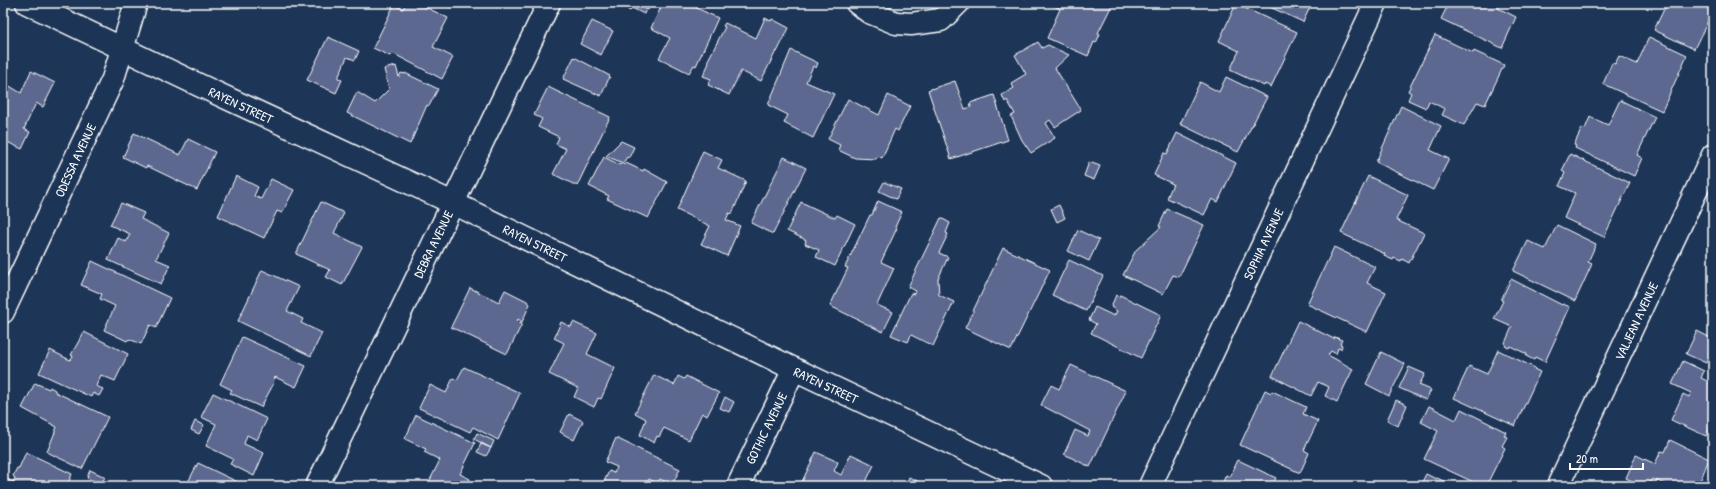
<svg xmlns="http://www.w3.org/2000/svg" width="1716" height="489" font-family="'Patrick Hand',sans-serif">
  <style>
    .building { fill: #5c688f; stroke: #fff }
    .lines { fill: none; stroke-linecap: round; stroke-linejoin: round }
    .street-casing { stroke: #fff; stroke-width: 25 }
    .secondary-casing { stroke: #fff; stroke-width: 25 }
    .street { stroke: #1d3557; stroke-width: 22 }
    .secondary { stroke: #1d3557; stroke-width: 22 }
    .labels { text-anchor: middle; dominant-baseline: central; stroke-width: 4; stroke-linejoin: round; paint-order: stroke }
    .street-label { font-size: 13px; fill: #fff; stroke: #1d3557 }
  </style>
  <rect width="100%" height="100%" fill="#1d3557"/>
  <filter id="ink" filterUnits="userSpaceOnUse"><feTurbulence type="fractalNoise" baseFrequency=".025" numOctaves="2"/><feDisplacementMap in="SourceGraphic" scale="8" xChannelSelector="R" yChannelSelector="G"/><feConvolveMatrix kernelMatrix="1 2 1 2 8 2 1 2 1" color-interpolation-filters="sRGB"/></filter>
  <g filter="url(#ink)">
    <path class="building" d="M406,3H417L448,18L433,47L453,57L442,79L392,53L390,56L373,48L394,5L403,9Z
      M441,3H455L452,8Z
      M618,3H651L648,10L646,9L644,14L632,8L630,11Z
      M663,3H689L688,4L718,18L696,66L694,65L689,73L659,58L670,38L651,28Z
      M1048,3H1113L1098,33L1100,34L1096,43L1094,42L1088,56L1047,38L1060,9Z
      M1261,3H1312L1303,22Z
      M1449,3H1500L1498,8L1516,17L1502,48L1441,19Z
      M1661,3H1713L1709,14L1711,15L1694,49L1654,30L1666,5Z
      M1236,4L1297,32L1271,87L1265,84L1264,86L1230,70L1239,51L1219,41Z
      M765,18L771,21L772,19L789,28L777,52L776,51L761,81L741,71L729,95L708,85L711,79L703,76L709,63L707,62L725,27L723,26L725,23L756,38Z
      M592,21L613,31L601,55L580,44Z
      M1435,35L1473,53L1474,51L1504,65L1485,105L1477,102L1464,125L1442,115L1445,109L1429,101L1426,108L1408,100L1411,93L1408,91Z
      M328,37L359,51L355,60L347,57L338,78L342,80L336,93L307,80Z
      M1649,37L1687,55L1662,111L1603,84L1612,63L1615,64L1619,56L1637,64Z
      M1038,42L1042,48L1048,45L1069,55L1055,68L1081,110L1055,127L1050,120L1046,123L1055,138L1031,153L1022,140L1011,116L1015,114L1007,100L1005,102L1002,95L1014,88L1011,83L1026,74L1015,55Z
      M791,50L818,63L816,68L813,66L806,82L834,94L813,138L784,123L788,115L768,105Z
      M574,57L610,76L601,96L563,79Z
      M396,66L399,77L401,73L405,74V73L438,89L429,106L427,105L410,144L347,113L357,92L375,103L389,89L384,69Z
      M31,71L55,83L43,107L36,103L24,129L30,132L22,149L3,140V82L21,93Z
      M1226,77L1267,97L1238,152L1180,124L1200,82L1219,92Z
      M955,81L965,109L971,107L970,103L994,95L1008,140L951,159L928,90Z
      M548,87L610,117L577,186L553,174L566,149L556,144L559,137L538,127L542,119L534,115Z
      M888,95L910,106L898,131L895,129L882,158L878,156L876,159L855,158L838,150L840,145L828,139L848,99L879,115Z
      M1620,100L1655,117L1637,155L1642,158L1634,176L1575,148L1576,146L1574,145L1582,128L1585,129L1590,117L1608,125Z
      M1401,106L1441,126L1430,150L1449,159L1433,190L1376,162Z
      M134,133L180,155L188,139L215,152L197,190L147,166L146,168L123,157Z
      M1177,133L1236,163L1218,202L1212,199L1204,215L1167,198L1173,184L1154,175L1164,153L1167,154Z
      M621,141L634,147L629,158L627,157L623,163L606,156Z
      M703,151L722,160L718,168L746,181L732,214L729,213L726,220L740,226L727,256L701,244L710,226L677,210Z
      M1570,154L1630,183L1604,237L1564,218L1575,193L1559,186L1565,173L1562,171Z
      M604,157L620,165L621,163L625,165L626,163L643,171L644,169L667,182L648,218L607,199L609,196L589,186Z
      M784,157L806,168L773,234L751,223Z
      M1089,162L1100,166L1094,180L1084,176Z
      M236,176L258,187L254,196L261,199L271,179L294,190L282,213L277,211L264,238L218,216Z
      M1368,176L1408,195L1396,220L1424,233L1409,263L1402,259L1401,261L1394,258L1393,260L1384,256L1385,254L1341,233Z
      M884,182L901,189L896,199L879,191Z
      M878,201L902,212L895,227L897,228L881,262L894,268L877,305L893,312L883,332L830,306L848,268L845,267L870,215H872Z
      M321,202L344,213L334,233L362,247L342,285L326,277L330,270L296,254Z
      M801,202L835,218L837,215L855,224L835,266L816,257L819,250L805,244L806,240L787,231Z
      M121,203L144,213L141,219L169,233L156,259L170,265L161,284L108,260L118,238L126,242L130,234L110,225Z
      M1059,205L1065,218L1057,222L1051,209Z
      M1167,209L1204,225L1179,277L1173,275L1163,294L1123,275L1136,250L1161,227L1159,226Z
      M941,218L950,223L946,233L948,234L939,253L948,257L938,279L939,295L954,302L933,346L911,335L908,342L891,335L911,293L914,294L916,291L908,287Z
      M1557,225L1596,244L1588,262L1592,264L1575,301L1513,271L1528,241L1545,249Z
      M1078,230L1099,240L1089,261L1068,251Z
      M1334,247L1375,267L1367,283L1386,292L1367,332L1307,304Z
      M1003,248L1050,270L1011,350L965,328Z
      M1069,260L1103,276L1086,311L1052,295Z
      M92,261L170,298L156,328L150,325L141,344L129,339L127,341L104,330L115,306L100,299L102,294L81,285Z
      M262,270L299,287L287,311L303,319L301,323L322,333L311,356L238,321Z
      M1511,279L1562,305L1563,304L1570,307L1545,362L1535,357L1534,360L1526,356L1527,354L1510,346L1509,348L1505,346L1506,344L1505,343L1512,327L1494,319L1503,301L1501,300Z
      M470,288L499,302L505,290L527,301L530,304L522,322L518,319L517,322L522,324L507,354L451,327Z
      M1116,295L1119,297L1120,295L1161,315L1141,358L1091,333L1096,324L1089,320L1095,307L1114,316L1117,311L1111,307Z
      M1298,321L1334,339L1335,337L1342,340L1340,344L1342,345L1341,349L1338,348L1336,354L1331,351L1328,355L1353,369L1337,402L1325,396L1329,387L1318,382L1311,396L1272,376Z
      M561,322L571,327L573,322L597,333L587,354L615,368L601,399L598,398L594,407L574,397L578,388L549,374L564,343L554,338Z
      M1697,331L1713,339V354L1711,353L1706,363L1686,354Z
      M84,332L128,354L115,381L101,375L96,386L103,389L99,396L93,393L91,397L39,373L50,350L70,360L73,356L71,355Z
      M242,337L306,366L296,387L275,377L273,382L274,383L261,407L230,393L232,390L220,384Z
      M1498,350L1535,368L1534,369L1540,372L1515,426L1454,398L1469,366L1487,374Z
      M1381,352L1405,364L1389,396L1366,384Z
      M1683,361L1704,371L1701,378L1713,384V422L1706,436L1671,420L1683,394L1689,397L1691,393L1672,384Z
      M1071,365L1126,391L1090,467L1064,454L1075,430L1088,436L1090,431L1041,405L1051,385L1059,389Z
      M464,367L520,393L498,440L473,427L470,432L419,408L430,385L446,393L453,378L457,380Z
      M1409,367L1425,374L1419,385L1431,390L1426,400L1399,388Z
      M654,375L674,385L678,376L684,379L686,376L719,393L707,416L702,413L689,440L664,428L659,437L657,436L654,443L640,435L646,419L635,413Z
      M35,383L49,389L50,387L55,390V392L108,417L82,469L47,452L57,427L22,408Z
      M1265,390L1271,393L1272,391L1306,407L1303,414L1318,421L1304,450L1309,453L1300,473L1240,445Z
      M213,393L267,419L257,440L247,435L244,444L264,453L254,476L230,464L233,459L206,446L216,424L201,417Z
      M725,397L734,402L729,412L720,408Z
      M1396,400L1407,405L1398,426L1387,420Z
      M1429,406L1456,420L1461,409L1506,432L1504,435L1507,437L1502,446L1505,448L1486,486H1482L1424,459L1438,431L1421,422Z
      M569,414L583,421L574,440L560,432Z
      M416,415L475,443L460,474L470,479L467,486H432L428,484L440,460L424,452L426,449L405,439Z
      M195,421L204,425L199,434L191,430Z
      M477,433L494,441L491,448L474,439Z
      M616,438L680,469L672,485L660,479L657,483L649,479L645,486H602L609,471L614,473L617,467L605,462Z
      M1670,440L1709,459L1698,486H1669L1653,479L1649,486H1642L1626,478L1636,455L1655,464L1661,451L1665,452Z
      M481,444L491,448L486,456L477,452Z
      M26,452L72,474L67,486H3V477L13,482L15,478L13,476L17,468H19Z
      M816,452L838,462L834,471L841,475L851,454L874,465L864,486L859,483L857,486H800Z
      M1238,460L1276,478L1272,486H1221L1226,475L1230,477Z
      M198,463L246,486H186Z
      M90,470L105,477L101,484L87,478Z
      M1426,474L1436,479L1437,478L1454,486H1420Z
      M909,477L927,486H905Z"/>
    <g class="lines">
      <defs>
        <path id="street" d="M857,3L869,12L896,23L911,24L941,20L958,3
          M3,312L113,79L136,3
          M317,486L549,3
          M738,486L794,369
          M1150,486L1376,3
          M1558,486L1713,155"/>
        <path id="secondary" d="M27,3L201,86L453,203L794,369L1041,486"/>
      </defs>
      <use href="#street" class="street-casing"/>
      <use href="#secondary" class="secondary-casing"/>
      <use href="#street" class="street"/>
      <use href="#secondary" class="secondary"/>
    </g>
  </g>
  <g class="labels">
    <g class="street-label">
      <text transform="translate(241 105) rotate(25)">RAYEN STREET</text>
      <text transform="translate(75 160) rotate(-65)">ODESSA AVENUE</text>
      <text transform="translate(535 243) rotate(26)">RAYEN STREET</text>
      <text transform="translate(433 244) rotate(-64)">DEBRA AVENUE</text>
      <text transform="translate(1263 244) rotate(-65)">SOPHIA AVENUE</text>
      <text transform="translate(1636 321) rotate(-65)">VALJEAN AVENUE</text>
      <text transform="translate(826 385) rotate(25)">RAYEN STREET</text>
      <text transform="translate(766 428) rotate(-64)">GOTHIC AVENUE</text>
    </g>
  </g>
  <rect width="1716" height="489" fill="none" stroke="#1d3557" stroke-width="16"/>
  <rect x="8" y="8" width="1700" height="473" fill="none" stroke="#fff" stroke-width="1.5" filter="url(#ink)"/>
  <path d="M1570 463v6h73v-6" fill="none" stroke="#ffffff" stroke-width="2"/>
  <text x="1576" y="463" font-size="12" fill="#ffffff" stroke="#1d3557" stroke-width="3" paint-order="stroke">20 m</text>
</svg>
